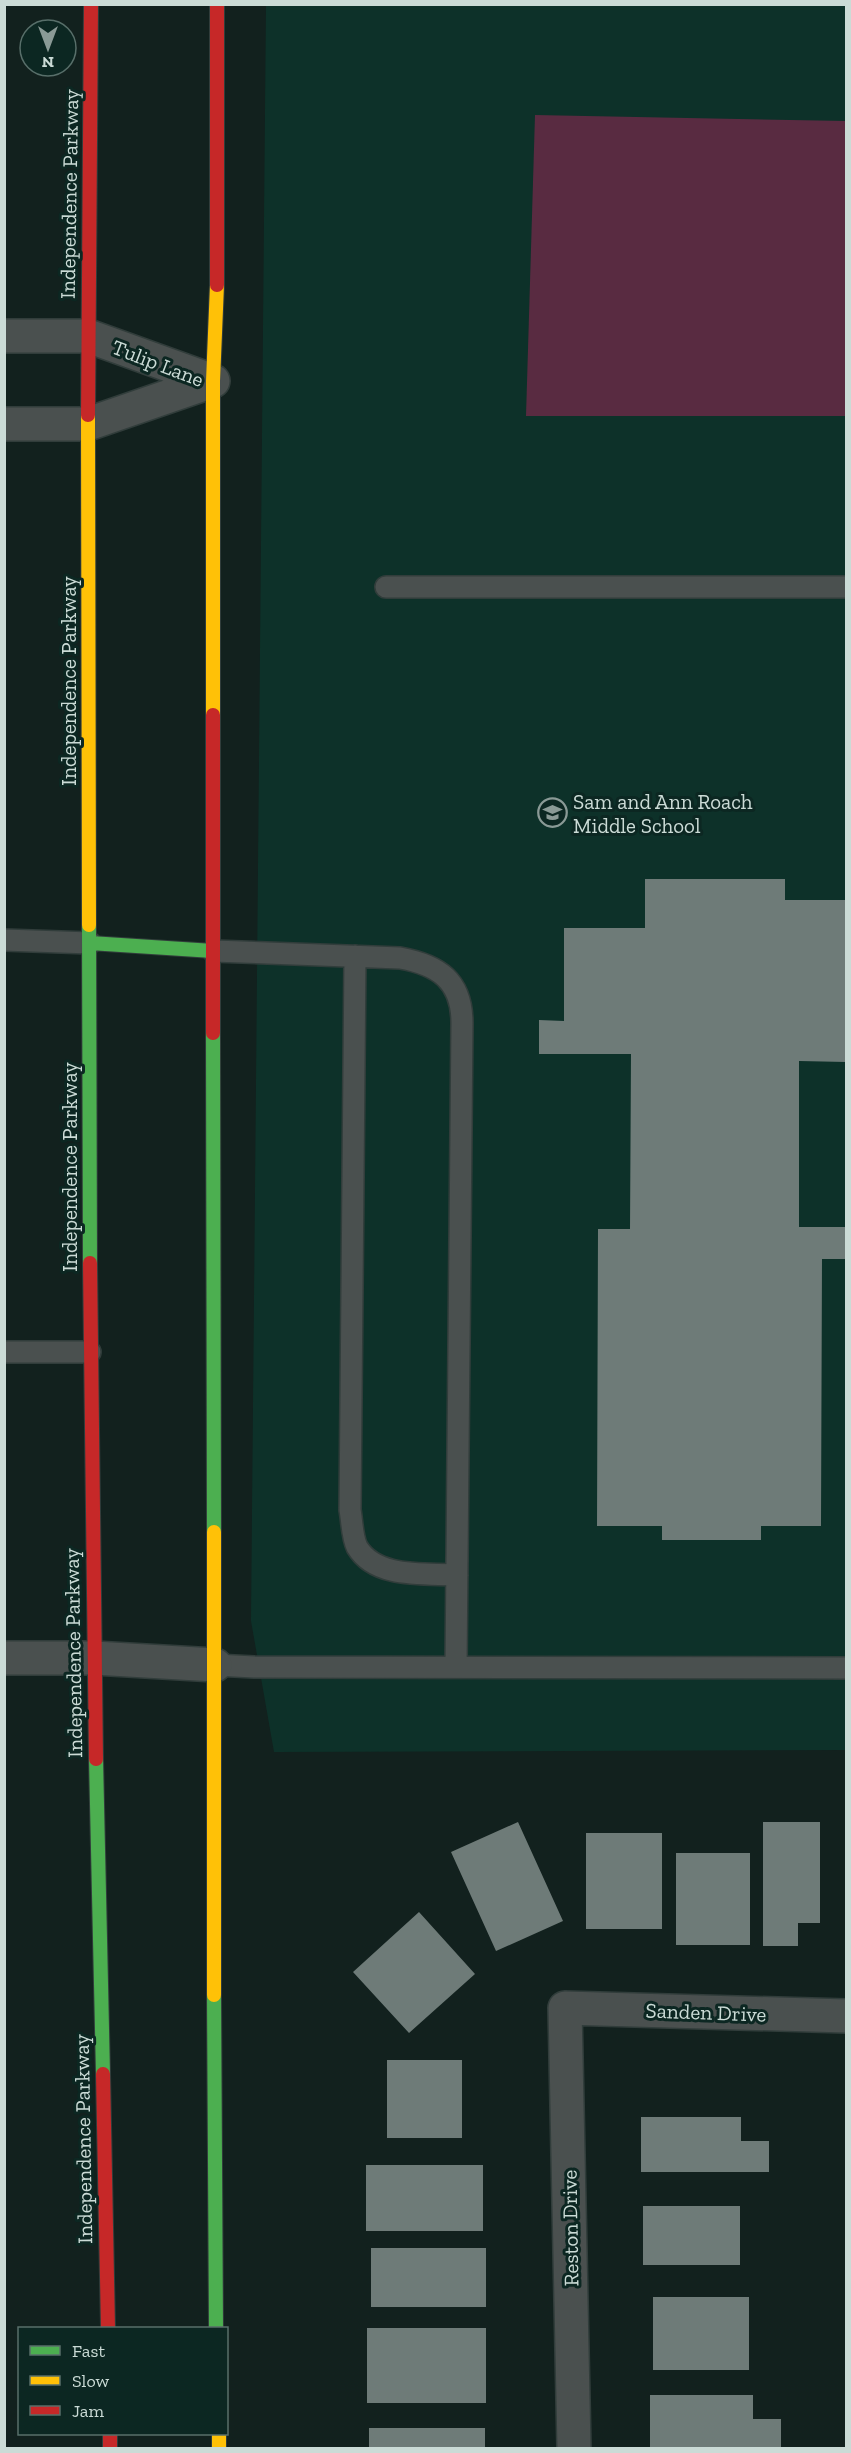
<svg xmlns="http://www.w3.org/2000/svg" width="851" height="2453" font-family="'Zilla Slab',serif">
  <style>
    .built { fill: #0d3129 }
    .green { fill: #592b41 }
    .building { fill: #6e7b78 }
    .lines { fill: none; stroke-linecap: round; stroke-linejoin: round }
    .lane-casing { stroke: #313d3b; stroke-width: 24 }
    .street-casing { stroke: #313d3b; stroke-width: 36 }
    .fast-casing { stroke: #313d3b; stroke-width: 16 }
    .slow-casing { stroke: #313d3b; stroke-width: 16 }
    .jam-casing { stroke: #313d3b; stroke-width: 16 }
    .lane { stroke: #4a504f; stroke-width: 21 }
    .street { stroke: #4a504f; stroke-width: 33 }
    .fast { stroke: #4caf50; stroke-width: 14 }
    .slow { stroke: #ffc107; stroke-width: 14 }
    .jam { stroke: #c62828; stroke-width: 14 }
    .labels { text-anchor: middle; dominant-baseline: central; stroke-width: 6; stroke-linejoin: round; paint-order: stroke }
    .street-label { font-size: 21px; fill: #cbdbd6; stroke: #0c2722 }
    .poi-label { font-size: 21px; fill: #cbdbd6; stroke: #0c2722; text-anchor: start }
  </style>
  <rect width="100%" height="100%" fill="#12211e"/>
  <path class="built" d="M266,5H846V1750L274,1752L251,1621Z"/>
  <path class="green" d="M535,115L846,121V416H526Z"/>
  <path class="building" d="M645,879H785V900H846V1062L799,1061V1227H846V1259H822L821,1526H761V1540H662V1526H597L598,1229H630L631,1054H539V1020L564,1021V928H645Z
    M518,1822L563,1921L496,1951L451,1852Z
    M763,1822H820V1923H798V1946H763Z
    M586,1833H662V1929H586Z
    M676,1853H750V1945H676Z
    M419,1912L475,1974L409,2033L353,1972Z
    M387,2060H462V2138H387Z
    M641,2117H741V2141H769V2172H641Z
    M366,2165H483V2231H366Z
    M643,2206H740V2265H643Z
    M371,2248H486V2307H371Z
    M653,2297H749V2370H653Z
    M367,2328H486V2403H367Z
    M650,2395H753V2419H781V2448H650Z
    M369,2428H485V2448H369Z"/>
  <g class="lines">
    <defs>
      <path id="lane" d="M386,587H846
        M4,940L90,943
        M213,951L400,958C439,965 462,981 462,1023L456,1667
        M355,956L350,1510C352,1520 352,1537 357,1547C376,1579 425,1573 457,1575
        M4,1352H90
        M215,1665L254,1667L846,1668"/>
      <path id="street" d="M4,336H88L213,381
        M4,424H88L213,381
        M4,1658H94L215,1665
        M574,2448L565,2008L846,2016"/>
      <path id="fast" d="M89,925L90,1263
        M90,943L213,951
        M213,1033L214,1532
        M96,1759L103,2074
        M214,1995L216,2328"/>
      <path id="slow" d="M88,415L89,925
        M213,715V381L217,285
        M214,1532V1995
        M219,2434V2448"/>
      <path id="jam" d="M217,4V285
        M88,415L91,4
        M213,715V1033
        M90,1263L96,1759
        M103,2074L108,2328
        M110,2434V2448"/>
    </defs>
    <use href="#lane" class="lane-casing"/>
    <use href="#street" class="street-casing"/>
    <use href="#fast" class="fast-casing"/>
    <use href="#slow" class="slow-casing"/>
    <use href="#jam" class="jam-casing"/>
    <use href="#lane" class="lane"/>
    <use href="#street" class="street"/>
    <use href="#fast" class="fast"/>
    <use href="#slow" class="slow"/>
    <use href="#jam" class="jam"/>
  </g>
  <defs>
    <symbol id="school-ring" viewBox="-11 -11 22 22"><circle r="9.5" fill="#0c2722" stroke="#8a9a96" stroke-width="1.5"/><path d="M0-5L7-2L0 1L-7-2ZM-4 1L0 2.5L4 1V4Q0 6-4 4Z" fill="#8a9a96"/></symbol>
  </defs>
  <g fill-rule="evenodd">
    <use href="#school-ring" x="536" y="796" width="33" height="33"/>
  </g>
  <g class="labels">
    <g class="street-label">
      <text transform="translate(69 194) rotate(-89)">Independence Parkway</text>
      <text transform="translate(158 363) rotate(21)">Tulip Lane</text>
      <text transform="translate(68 681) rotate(-90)">Independence Parkway</text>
      <text transform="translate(69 1167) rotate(-90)">Independence Parkway</text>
      <text transform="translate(73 1653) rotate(-91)">Independence Parkway</text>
      <text transform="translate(706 2012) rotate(2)">Sanden Drive</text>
      <text transform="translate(83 2139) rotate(-91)">Independence Parkway</text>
      <text transform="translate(570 2228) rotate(-91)">Reston Drive</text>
    </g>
    <g class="poi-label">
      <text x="573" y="801">Sam and Ann Roach<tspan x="573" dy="24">Middle School</tspan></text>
    </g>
  </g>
  <rect width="851" height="2453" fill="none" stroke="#cbdbd6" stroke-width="12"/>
  <rect x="18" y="2327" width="210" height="108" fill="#0c2722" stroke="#586f6a" stroke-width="1.5"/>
  <rect x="30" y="2346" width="30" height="9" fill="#4caf50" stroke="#586f6a" stroke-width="1.5"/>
  <text x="72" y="2357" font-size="18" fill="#cbdbd6">Fast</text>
  <rect x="30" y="2376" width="30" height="9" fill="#ffc107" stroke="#586f6a" stroke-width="1.5"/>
  <text x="72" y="2387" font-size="18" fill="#cbdbd6">Slow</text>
  <rect x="30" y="2406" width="30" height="9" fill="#c62828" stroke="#586f6a" stroke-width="1.5"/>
  <text x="72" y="2417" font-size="18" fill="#cbdbd6">Jam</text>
  <g transform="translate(48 48) rotate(180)"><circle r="28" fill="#0c2722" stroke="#586f6a" stroke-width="1.5"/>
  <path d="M0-4.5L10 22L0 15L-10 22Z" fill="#8a9a96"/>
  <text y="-9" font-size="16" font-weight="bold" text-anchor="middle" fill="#cbdbd6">N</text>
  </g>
</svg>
